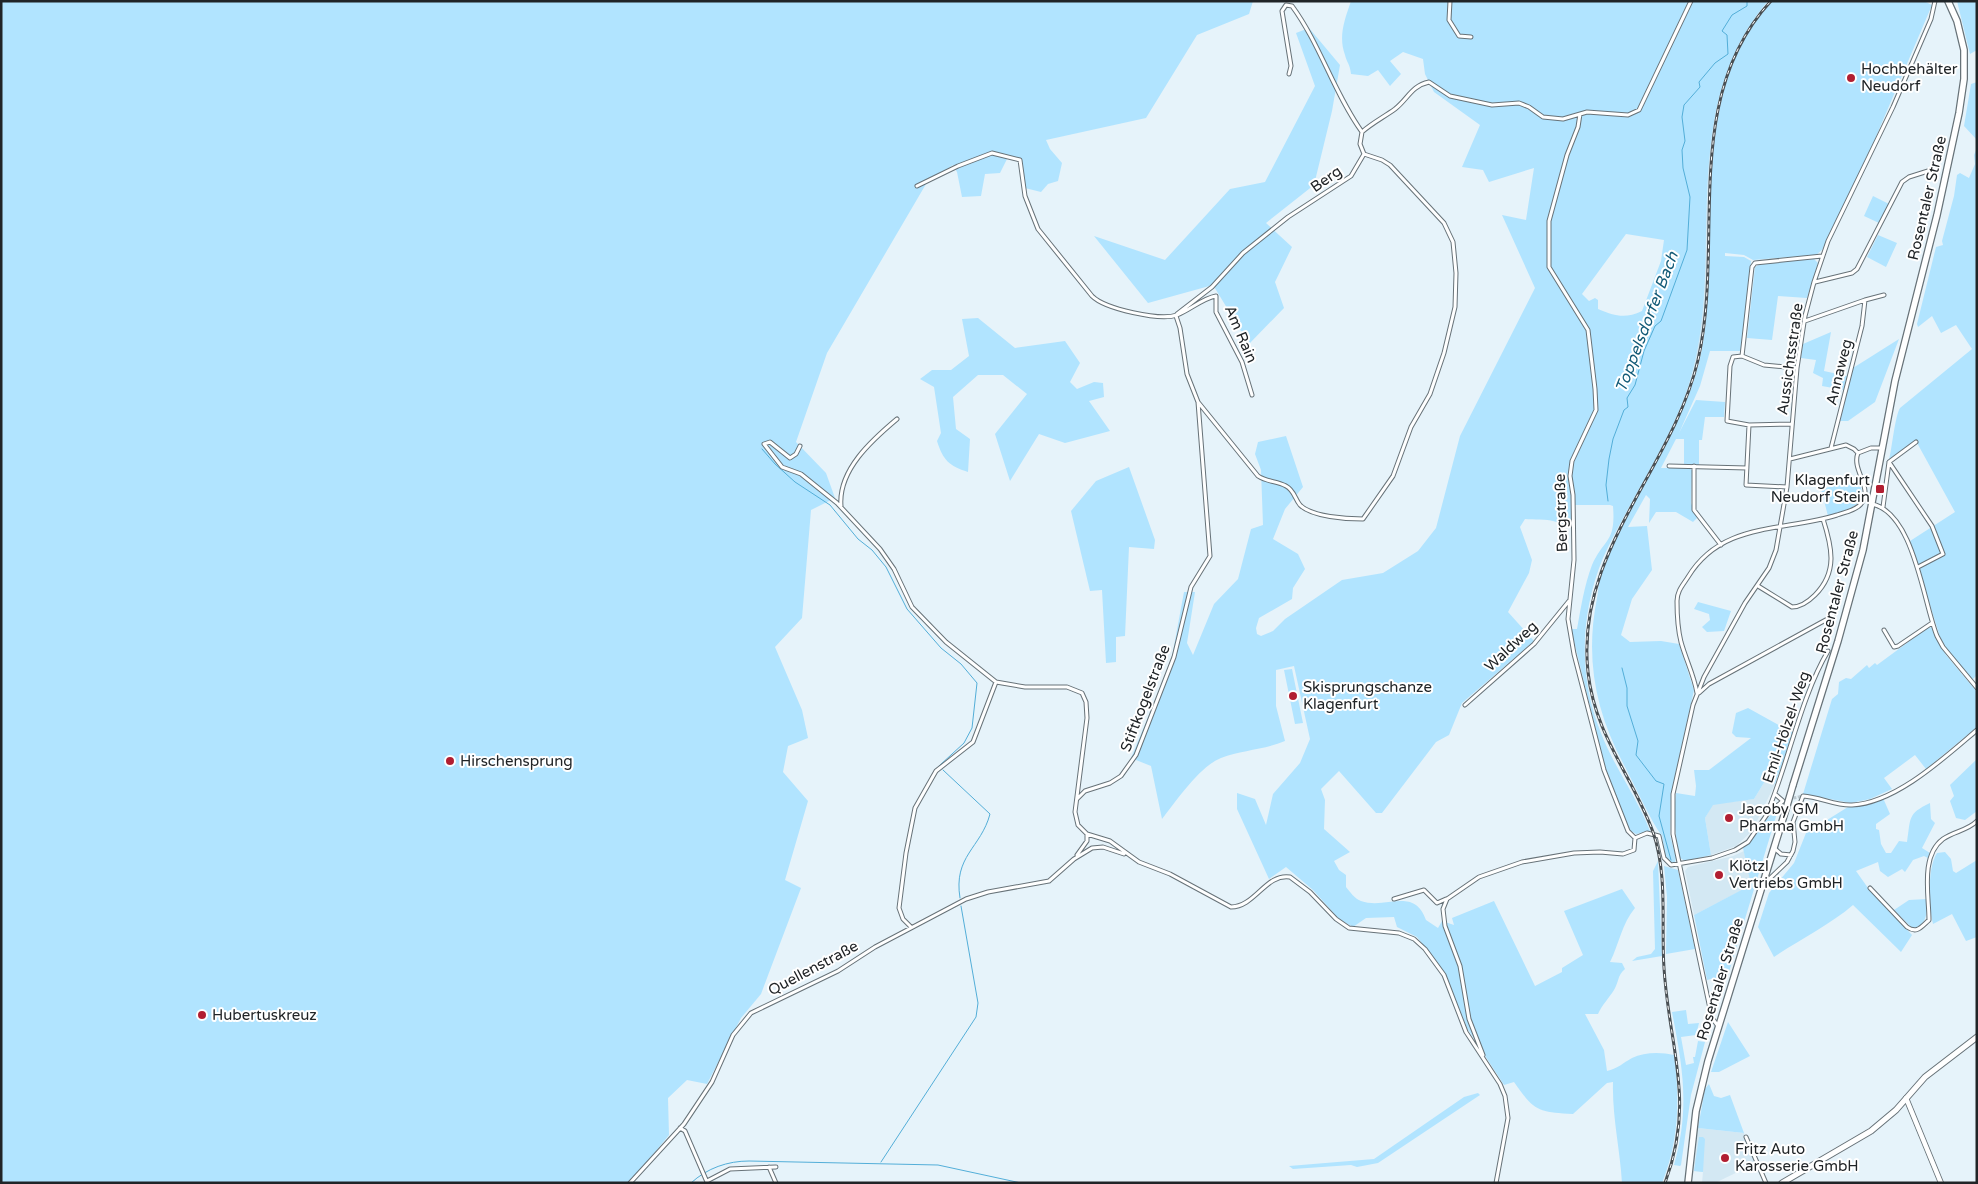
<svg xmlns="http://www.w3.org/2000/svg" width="1978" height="1184" font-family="'Varela Round',sans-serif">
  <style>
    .built { fill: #d3e8f3 }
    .green { fill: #b1e4ff; fill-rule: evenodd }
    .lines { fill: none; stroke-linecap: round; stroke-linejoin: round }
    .stream { stroke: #53aed8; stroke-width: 1 }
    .minor-tunnel { stroke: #becad0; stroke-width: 3; stroke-dasharray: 3 1.5; stroke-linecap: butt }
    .minor-casing { stroke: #677278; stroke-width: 5 }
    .tertiary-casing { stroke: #677278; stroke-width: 6 }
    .secondary-casing { stroke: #677278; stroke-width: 7 }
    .primary-casing { stroke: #677278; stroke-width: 8 }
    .minor { stroke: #fff; stroke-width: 3 }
    .tertiary { stroke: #fff; stroke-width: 4.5 }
    .secondary { stroke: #fff; stroke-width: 5 }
    .primary { stroke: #fff; stroke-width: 5.5 }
    .rail-casing { stroke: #4a5054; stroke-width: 3 }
    .rail { stroke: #fff; stroke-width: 1; stroke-dasharray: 4; stroke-linecap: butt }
    .primary-bridge-casing { stroke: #677278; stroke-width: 8; stroke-linecap: butt }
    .primary-bridge { stroke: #fff; stroke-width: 5.5 }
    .poi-dot { fill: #b11e31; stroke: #fff; stroke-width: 2 }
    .labels { text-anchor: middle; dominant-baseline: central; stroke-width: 4; stroke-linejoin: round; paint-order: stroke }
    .poi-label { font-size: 15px; fill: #202427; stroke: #fff; text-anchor: start }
    .street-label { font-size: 15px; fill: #202427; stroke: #fff }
    .water-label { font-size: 16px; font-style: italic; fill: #135b78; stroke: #fff }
  </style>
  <rect width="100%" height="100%" fill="#e6f3fa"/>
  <path class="built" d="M1768,1H1772L1748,33L1735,61L1718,123L1713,152L1706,321L1697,370L1676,424L1625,522L1623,521L1674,420L1693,373L1702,311L1709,155L1714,123L1732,60L1745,32Z
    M1765,781L1775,784L1752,831L1736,846L1711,855L1705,818L1713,804L1754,799Z
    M1744,851L1752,885L1694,915L1685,871L1688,867L1733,856Z
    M1698,1128L1744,1133L1756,1163L1715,1183H1702L1703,1172L1694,1171Z"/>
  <path class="green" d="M1,1H1253L1249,14L1197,35L1146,118L1046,140L1050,149L1062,163L1058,181L1048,184L1041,192L1025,188L1022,160L1009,155L1000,173L985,174L981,196L962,197L957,172L953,165L926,184L827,353L796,442L826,473L835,498L811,510L802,618L775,647L802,710L808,738L788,746L783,772L808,801L785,880L801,888L761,994L741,1018L707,1084L687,1080L668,1098L669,1135L630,1183H1Z
    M1351,1H1768C1677,108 1724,248 1693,370C1677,434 1630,498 1603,558C1580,614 1578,677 1601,733C1614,767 1637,797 1650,831L1636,834L1628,829L1606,771L1571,629H1577C1581,608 1584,586 1592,565C1604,538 1616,543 1613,506L1610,505H1572L1573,525C1564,526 1562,523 1553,521C1548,519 1533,520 1525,519L1520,527L1532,560L1529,573L1508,612L1534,641L1462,703L1449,735L1436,742L1382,813H1376L1339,771L1321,789L1325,800L1324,829L1350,852L1334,861L1339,870L1346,875V887C1350,892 1355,899 1361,901C1386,910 1414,886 1426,920L1438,928L1442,921L1454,925L1452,918L1494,901L1535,986L1562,972V968L1583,955L1564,911L1622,889L1635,908C1622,923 1619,944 1610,962L1622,963L1625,969C1617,976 1619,982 1614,990C1609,998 1602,1005 1598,1014H1585L1604,1050L1607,1071C1617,1069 1623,1063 1632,1058C1644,1052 1661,1052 1674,1055C1680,1099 1679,1141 1662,1183H1622C1620,1149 1612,1116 1613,1082L1607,1083L1573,1114C1538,1112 1534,1111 1514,1082L1504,1085L1467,1028L1446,975L1417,937L1397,927L1394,917L1366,918L1353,927L1339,919L1313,890L1286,867L1269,879L1237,809V793L1255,799L1266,825L1273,794L1300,763L1310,739L1294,666L1276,670V706L1285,741C1264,750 1242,750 1221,758C1200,766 1176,801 1162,819L1151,766L1131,758L1171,662L1184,592H1195L1187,643L1193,655L1214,604L1238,579L1251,529L1263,525L1261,470L1255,454L1258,442L1286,436L1303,487L1285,509L1273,539L1298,554L1305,569L1293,588L1292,599L1259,618L1256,628L1257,634L1261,636L1273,631L1285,619L1342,580L1383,573L1418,551L1436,528L1460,436L1535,288L1502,215L1526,220L1534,168L1489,182L1483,170L1462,167L1480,125L1434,92L1425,74L1423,59L1403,52L1390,61L1401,74L1390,86L1378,70L1368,76L1351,74C1350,64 1347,63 1345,55C1338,36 1345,19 1351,1ZM1626,234L1664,240L1661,261L1642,311C1625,319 1615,316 1598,309V300L1595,298L1589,301L1582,294Z
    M1772,1H1924L1932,5L1875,139L1822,250L1816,255L1753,260L1744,255L1725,253V256L1744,257L1751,261L1741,351H1710L1700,386L1679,433L1696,400L1725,402L1724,417H1705L1702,440H1699V465L1684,464V439H1676L1661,468H1689L1692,470L1691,503L1697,518L1693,522L1676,512H1656L1649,523L1650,499L1646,495L1628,527L1647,526L1652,570L1632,599L1621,635L1630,642L1661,641L1679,644L1694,690L1671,794L1670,835L1676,858L1675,862L1670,863L1666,860L1662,835C1656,831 1630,776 1624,765C1595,711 1585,658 1597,598C1599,589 1598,580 1601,571C1616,531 1640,494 1660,456C1678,421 1695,387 1702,349C1722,237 1686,93 1772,1Z
    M1957,1H1977V50L1970,54Z
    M1309,28L1340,65L1332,111L1314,185L1266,223L1292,247L1275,282L1284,308L1249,344L1213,285L1148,303L1094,236L1165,260L1230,189L1265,182L1315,86L1296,33Z
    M1977,82V140L1964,126L1971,84Z
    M1977,148V675L1972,680L1949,653L1940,637L1910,541L1955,512L1916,441L1889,460C1892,448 1895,416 1900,408L1972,349L1956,325L1941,333L1932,316L1918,327L1917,324L1936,247L1943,245L1942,241L1954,196L1957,175L1960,173L1969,178L1975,164L1974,155Z
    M1873,196L1889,204L1879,223L1864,216Z
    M1878,235L1897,243L1886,267L1867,257Z
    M1814,259L1818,263L1807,298L1778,296L1772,340L1747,338L1755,267L1760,264Z
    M978,318L1015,348L1065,341L1080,363L1070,382L1077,389L1094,382L1103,383L1104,397L1089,401L1110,431L1065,443L1039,434L1010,481L995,434L1027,394L1003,375H978L953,397L956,429L970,439L968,472C949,466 943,460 937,441L941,433L934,387L920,379L932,370H951L969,356L962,319Z
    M1831,332L1824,371L1847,376L1844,390L1822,386L1823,378L1813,373L1816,360L1801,358L1803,344Z
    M1899,339L1875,402L1848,421H1840L1853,368Z
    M1129,467L1155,540L1154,549L1129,547L1125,636L1116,637V662L1106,663L1102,590L1090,591L1071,511L1096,481Z
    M1859,480L1863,496C1855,510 1842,511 1828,516L1821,489Z
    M1698,602L1731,611L1724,631L1707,632L1702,627L1710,620L1709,614L1694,609Z
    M1932,627L1946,655L1977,692V727L1926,769L1915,755L1884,778L1892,789L1870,799L1851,803L1803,794L1832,699L1838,694L1839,682L1846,678L1851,679L1867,665L1869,668L1875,663L1877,665L1926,629Z
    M1292,669L1303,723L1295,724L1284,670Z
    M1748,708L1793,733L1775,784L1765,781L1754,799L1713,805L1705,818L1711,855L1685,861L1680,858C1675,835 1673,816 1676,793L1695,796L1696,786L1694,770H1709L1751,738L1736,737L1732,733L1736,713Z
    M1977,759V811L1965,820L1956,818L1950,801L1954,796L1950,785Z
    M1883,798L1890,814L1876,824V829L1879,830L1881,844L1886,853H1891L1899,841L1907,842C1911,818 1907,814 1930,803L1931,819L1935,823L1922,848L1930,853L1928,858L1924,856L1913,860L1905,872L1902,869L1888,877L1880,871L1878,862L1856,871L1868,888L1912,935L1901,952L1853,905C1831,924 1799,940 1774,957L1758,927L1769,893L1794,863L1806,833L1848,807Z
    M1778,810L1728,975L1707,980L1694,915L1751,885L1743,848C1756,837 1763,818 1778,810Z
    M1945,852L1951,859L1953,871L1956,873L1977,860V937L1966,941L1952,914L1933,924C1929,906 1927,868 1937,853Z
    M1658,861L1662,956L1632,961L1637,957L1651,954L1655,949L1653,871Z
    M1664,866L1678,870L1695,949L1666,954L1667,897Z
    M1927,899C1927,912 1928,924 1913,929L1894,910L1909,900Z
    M1686,1010L1688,1024L1699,1023L1696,1035L1681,1037L1686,1065L1694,1063L1693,1057H1695L1698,1041L1705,1042L1691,1095L1681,1165L1680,1166L1674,1165C1690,1108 1683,1069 1672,1012Z
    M1728,1022L1750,1056L1719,1072H1711Z
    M1709,1084L1714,1096L1721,1098L1730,1095L1744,1133L1698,1128L1705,1089Z
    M1478,1093L1480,1095L1378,1163L1357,1167L1351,1165L1293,1169L1289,1166L1374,1159L1464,1097Z
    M1699,1137H1703L1705,1139L1703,1172L1694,1171Z"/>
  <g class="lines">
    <path class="stream" d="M762,449L775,464L795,482L830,505L858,539L872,550L886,567L907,609L941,648L961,664L977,683L972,728L964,743L939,766
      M1608,501L1606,485L1609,459L1613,439L1624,410L1628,407L1627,398L1635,385L1644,351L1655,326L1661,321L1687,250L1690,197L1683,168L1682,150L1685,141L1682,117L1684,105L1700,87L1699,82L1715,63L1728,54L1727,35L1722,31L1732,15L1747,6V1
      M1622,668L1627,688V706L1638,741L1636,755L1656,781L1664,784L1659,816L1671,860
      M943,770L990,814C981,848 953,856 960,898
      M881,1162L976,1017L978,1003L961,906
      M691,1183C707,1168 728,1161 749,1161L938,1165L1021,1183"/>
    <path class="minor-tunnel" d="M1789,799L1803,796"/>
    <defs>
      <path id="minor" d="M1450,1L1449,20L1459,36L1471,37
        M1289,74L1291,66L1282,11L1286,5L1292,6C1320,44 1334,93 1362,132L1360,144L1364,154
        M1580,114L1578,127L1567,155L1549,221V267L1588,330L1595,389L1596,410L1572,461L1570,476L1573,495L1574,560L1568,619L1574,654L1604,770L1628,831L1635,838
        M1362,132C1372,123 1384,117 1395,109C1408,99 1411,86 1429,82L1450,96L1492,105L1519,103L1529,107L1543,117L1563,119L1587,112L1628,115L1639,110L1691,1
        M917,186L958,166L992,153L1020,160L1025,196L1038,229L1092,296C1105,309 1160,321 1177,315C1190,310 1203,298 1216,296V312L1242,362L1252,395
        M1815,282L1852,273L1857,269L1902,182L1909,177L1928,171
        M1177,314L1212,287L1243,253L1288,217L1351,176L1364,154
        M1805,321L1865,300
        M1742,356L1752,267L1755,263L1822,256
        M1198,402L1258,476C1267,482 1277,481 1286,486C1294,490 1295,499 1300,505C1312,517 1347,519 1363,519L1393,476L1411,427L1430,394L1444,353L1455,307L1456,273L1453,242L1444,223L1390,165L1382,160L1364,154
        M1792,424L1749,425L1727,421L1730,366L1733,357L1742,356L1764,365L1797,368
        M1749,425L1746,485L1787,487
        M800,446L796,454L790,458L770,442L764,444L782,467L801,474L837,503L880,549L894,569L912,607L946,642L996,682L1025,687H1067L1082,693L1086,702L1087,718L1075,812L1078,825L1087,834L1110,841L1139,862L1170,874L1231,907C1255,907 1266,873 1290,877L1310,892L1336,919L1349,928L1399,933L1414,939L1425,949L1444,975L1466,1032L1500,1084L1505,1096L1508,1118L1496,1183
        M1831,448L1862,326L1865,300L1884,295
        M1858,453L1871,448H1882
        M1790,459L1846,445L1854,449L1858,453
        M1889,462L1932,526L1943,554L1918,567
        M1889,462L1916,442
        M1669,466L1747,468
        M1694,466V510L1721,545
        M1872,504C1914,513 1923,601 1937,636L1943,647L1977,688
        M841,506C838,470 872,440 897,419
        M1883,507L1889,462
        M1758,586L1792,607C1801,607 1809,601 1815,595C1838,572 1832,547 1823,519
        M1884,630L1894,647L1898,646L1932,623
        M1697,693C1694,675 1686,660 1681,642C1678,630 1677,614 1677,601C1677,591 1683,585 1688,577C1722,521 1783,532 1837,515C1845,512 1855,511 1861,504C1874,488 1851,470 1858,453
        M1699,693L1709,684L1833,616
        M1465,705L1534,644L1569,601
        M1077,799L1085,791L1110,783L1121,776L1136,755L1174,657L1191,587L1210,556L1198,402L1187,374L1180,328L1176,316
        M1768,811C1789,760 1801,697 1828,651
        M1774,848L1781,854L1791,855
        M1077,855L1087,841V834
        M1764,884L1787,862L1793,851L1795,842L1793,822L1803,796C1820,797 1836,806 1852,805C1896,803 1945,757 1977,730
        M1870,888L1907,927C1917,934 1921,927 1929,920C1929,896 1920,856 1943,839C1954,831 1967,831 1977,821
        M1394,899L1424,890L1437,903L1446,899
        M911,927L903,919L899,908L906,853L915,808L936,771L973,742L996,682
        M1718,1026L1712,1018L1673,834V794L1693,705L1704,677L1745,603L1769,568L1776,550L1787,487L1797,368L1805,316L1814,282L1828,241L1893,107L1931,19L1935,1
        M1483,1055L1469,1019L1460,966L1445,926L1443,909L1447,899L1479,877L1522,862L1574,853L1600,852L1623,854L1634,850L1635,838L1647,833L1659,836L1664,858L1671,865L1712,858L1735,850L1748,842L1768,813L1783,801L1775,794
        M680,1128L685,1131L707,1182
        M1746,1137L1766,1183
        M769,1167L776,1183
        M707,1181L730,1169L776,1167
        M630,1183L684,1124L712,1082L733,1035L751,1013L838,971L875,947L966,899L988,892L1049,881L1074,859L1092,848L1103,847L1124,854"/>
      <path id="tertiary" d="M1906,1098L1941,1183"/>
      <path id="secondary" d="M1782,1183L1871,1131L1896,1110L1925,1077L1977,1037"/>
      <path id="primary" d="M1793,785L1838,641L1863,550L1895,381L1937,215L1959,113L1964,79V50L1957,21L1948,1
        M1688,1183L1696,1111L1708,1061L1786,809"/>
    </defs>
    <use href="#minor" class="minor-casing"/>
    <use href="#tertiary" class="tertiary-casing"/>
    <use href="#secondary" class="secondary-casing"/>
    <use href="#primary" class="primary-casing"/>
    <use href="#minor" class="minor"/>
    <use href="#tertiary" class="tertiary"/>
    <use href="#secondary" class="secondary"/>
    <use href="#primary" class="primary"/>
    <defs>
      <path id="rail" d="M1665,1183C1696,1100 1669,1049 1664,968C1661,923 1668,876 1653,832C1632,775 1595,736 1588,672C1575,552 1672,470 1698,360C1725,243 1680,99 1771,1"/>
    </defs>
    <use href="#rail" class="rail-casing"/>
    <use href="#rail" class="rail"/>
    <defs>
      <path id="primary-bridge" d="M1786,809L1793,785"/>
    </defs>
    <use href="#primary-bridge" class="primary-bridge-casing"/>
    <use href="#primary-bridge" class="primary-bridge"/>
  </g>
  <g class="poi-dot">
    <circle cx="1851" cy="78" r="5"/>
    <rect x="1875" y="484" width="10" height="10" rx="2.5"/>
    <circle cx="1293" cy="696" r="5"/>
    <circle cx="450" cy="761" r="5"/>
    <circle cx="1729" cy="818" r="5"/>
    <circle cx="1719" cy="875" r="5"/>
    <circle cx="202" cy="1015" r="5"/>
    <circle cx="1725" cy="1158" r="5"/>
  </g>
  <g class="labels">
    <g class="poi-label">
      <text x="1861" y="69">Hochbehälter<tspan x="1861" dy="17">Neudorf</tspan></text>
      <text x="1870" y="480" text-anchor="end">Klagenfurt<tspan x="1870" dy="17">Neudorf Stein</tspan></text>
      <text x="1303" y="687">Skisprungschanze<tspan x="1303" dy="17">Klagenfurt</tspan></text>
      <text x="460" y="761">Hirschensprung</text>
      <text x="1739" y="809">Jacoby GM<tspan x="1739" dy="17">Pharma GmbH</tspan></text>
      <text x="1729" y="866">Klötzl<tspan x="1729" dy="17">Vertriebs GmbH</tspan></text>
      <text x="212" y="1015">Hubertuskreuz</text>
      <text x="1735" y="1149">Fritz Auto<tspan x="1735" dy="17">Karosserie GmbH</tspan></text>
    </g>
    <g class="street-label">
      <text transform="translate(1326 179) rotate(-35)">Berg</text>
      <text transform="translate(1927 198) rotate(-77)">Rosentaler Straße</text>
      <text transform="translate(1241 334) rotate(67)">Am Rain</text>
      <text transform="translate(1790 359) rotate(-82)">Aussichtsstraße</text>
      <text transform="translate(1839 372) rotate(-76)">Annaweg</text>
      <text transform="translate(1561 513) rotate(-92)">Bergstraße</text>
      <text transform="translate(1837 592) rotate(-75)">Rosentaler Straße</text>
      <text transform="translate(1511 646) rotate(-43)">Waldweg</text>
      <text transform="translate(1145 698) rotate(-69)">Stiftkogelstraße</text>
      <text transform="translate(1786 727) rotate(-71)">Emil-Hölzel-Weg</text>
      <text transform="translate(813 968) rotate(-28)">Quellenstraße</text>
      <text transform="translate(1720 979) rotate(-73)">Rosentaler Straße</text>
    </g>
    <g class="water-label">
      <text transform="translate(1647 322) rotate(-69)">Toppelsdorfer Bach</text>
    </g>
  </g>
  <rect width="1978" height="1184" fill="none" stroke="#202427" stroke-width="5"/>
</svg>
